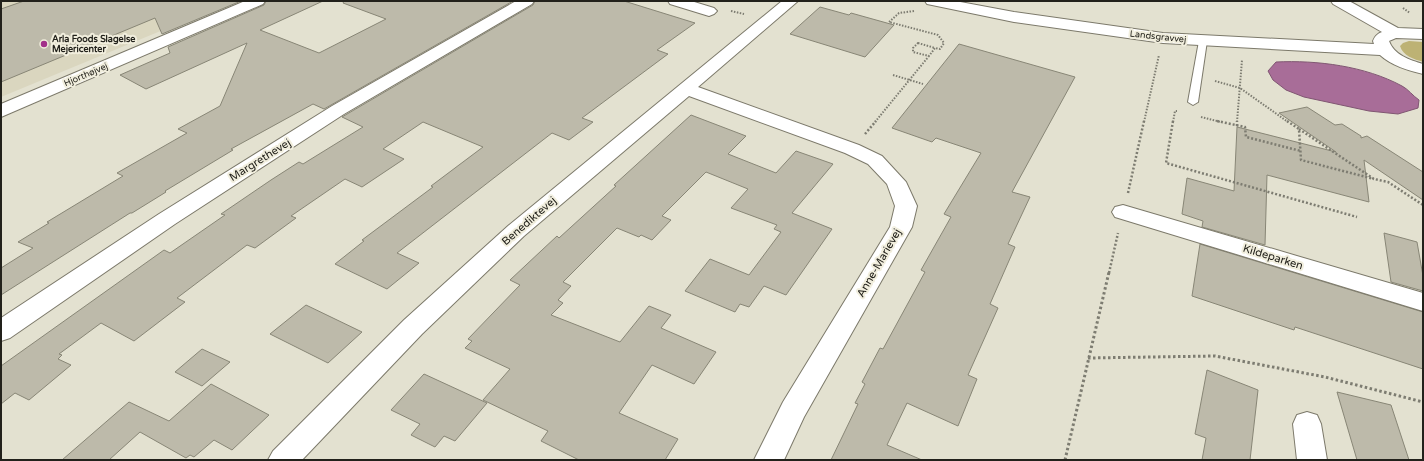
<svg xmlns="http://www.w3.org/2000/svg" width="1424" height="461" font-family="'Varela Round',sans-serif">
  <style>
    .built { fill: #dad6bf }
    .green { fill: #bdb274 }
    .water { fill: #a86d98; stroke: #805672 }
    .building { fill: #bdbaaa; stroke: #888676 }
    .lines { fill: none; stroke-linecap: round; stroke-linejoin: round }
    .lane-casing { stroke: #7c796a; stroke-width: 2 }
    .street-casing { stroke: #7c796a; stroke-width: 2 }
    .secondary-casing { stroke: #7c796a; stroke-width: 2 }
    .path-far2 { stroke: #7d7c71; stroke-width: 2; stroke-dasharray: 1.5 1.5; stroke-linecap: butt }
    .path-far1 { stroke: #7d7c71; stroke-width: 2.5; stroke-dasharray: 2 2; stroke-linecap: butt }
    .path { stroke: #7d7c71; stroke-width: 3; stroke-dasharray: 2.5 2.5; stroke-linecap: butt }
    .lane { fill: #fff; fill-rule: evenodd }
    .street { fill: #fff; fill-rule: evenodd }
    .secondary { fill: #fff; fill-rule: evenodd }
    .poi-dot { fill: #a22f8a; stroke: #f1eedd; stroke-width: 1.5 }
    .labels { text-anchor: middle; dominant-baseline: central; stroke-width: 4; stroke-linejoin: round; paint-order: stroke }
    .far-street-label { font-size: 9px; fill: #22211b; stroke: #f1eedd }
    .far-poi-label { font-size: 9px; font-weight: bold; fill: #22211b; stroke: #f1eedd; text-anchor: start }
    .street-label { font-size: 11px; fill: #22211b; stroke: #f1eedd }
  </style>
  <rect width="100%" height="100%" fill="#e3e1d0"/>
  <path class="built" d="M1,1H233L1,97Z"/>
  <path class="green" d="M1409,41L1423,42V62C1414,59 1403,56 1400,46L1403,43Z"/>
  <path class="water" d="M1276,62C1317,60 1365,66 1402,86C1408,89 1413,96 1419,100L1418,108L1398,114L1369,111L1304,97L1286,90L1273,80L1268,71Z"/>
  <path class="building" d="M24,1H241L162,34L155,18L1,82V9Z
    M266,1H323L260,30L319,53L386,19L343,3L344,1H513L324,109L313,104L231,149L233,150L165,191L166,192L132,213H130L1,295V268L33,248L18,242L49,223L47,222L123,176L117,173L187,133L178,129L220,106L247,43L146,89L120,75L170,53L168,47L264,5Z
    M535,1H624L695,23L657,50L668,54L582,118L593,122L569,140L552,133L397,253L419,263L387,289L335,264L364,241L362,240L433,187L431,186L483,147L423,122L383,149L404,159L362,187L345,179L291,216L296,218L255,248L247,245L177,298L185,302L134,341L101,323L59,354L62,355L58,359L71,365L29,400L15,393L1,404V366L164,250L170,253L225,215L221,214L271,180L299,162L303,164L363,127L342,117L533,5Z
    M820,7L849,15L851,13L894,25L865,57L790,34Z
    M959,44L1075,77L1012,192L1030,197L1008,244L1015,247L990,304L998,308L968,375L977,379L958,426L907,403L887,445L922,460H831L858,404L855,403L865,384L862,382L880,348L883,349L925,272L921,270L951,217L944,214L981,153L936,138L932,142L892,128Z
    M1307,107L1335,125L1342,124L1361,136V138L1367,136L1423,172V200L1364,160L1369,202L1267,175L1265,245L1202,227L1203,221L1182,214L1187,178L1234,191L1237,127L1336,152L1279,113Z
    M691,115L746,136L728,154L776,173L796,151L833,164L792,213L832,229L786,295L764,286L749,307L740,304L735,312L685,291L710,259L749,275L781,232L774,229L777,225L731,208L748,189L706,172L662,216L671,220L652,240L641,235L639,237L617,228L563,282L571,286L558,300L563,303L551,315L620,342L649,306L671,315L661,328L716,352L694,384L652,365L619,413L678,439L665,460H579L541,441L548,431L483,400L510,369L465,348L472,341L468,339L520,285L510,280L557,236L559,238L616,186L614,185Z
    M1384,233L1417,242L1423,276V291L1391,282Z
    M1200,244L1423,312V369L1295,327L1294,330L1192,296Z
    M306,305L362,332L328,363L270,334Z
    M202,349L230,362L202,386L175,372Z
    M1207,370L1258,390L1250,460H1202L1206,438L1195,434Z
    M424,374L487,403L455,441L444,436L435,447L411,435L420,424L391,410Z
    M211,384L269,415L232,450L214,440L194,457L190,455L186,458L140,432L109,460H62L129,402L169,421Z
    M1337,392L1391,405L1409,460H1357Z"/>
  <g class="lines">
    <defs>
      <path id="lane" d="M1203,38L1207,41L1198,102L1193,105L1188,102L1199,41Z"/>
      <path id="street" d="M245,1H265L263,4L1,117V104Z
        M516,1H534L532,4L344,114L175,224L10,338L1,341V318L159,214L332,106Z
        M668,1H691L714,8L717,11L714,14L709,16L670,4Z
        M782,1H798L698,87L859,145L882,156L906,182L917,206L912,227L804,417L784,460H754L783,402L890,227L895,206L887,184L868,164L845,153L689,96L524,236L422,334L302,460H268L273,451L404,320L508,226Z
        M1123,205L1423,293V311L1115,217L1112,212L1115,207Z
        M1307,412L1317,415L1321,424L1327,460H1297L1293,424L1297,415Z"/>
      <path id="secondary" d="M925,1H955L1014,12L1163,33L1374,44L1373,41C1375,36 1377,34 1382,32L1333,4L1331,1H1349L1398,28L1423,29V39L1396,38L1389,41C1394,55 1410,60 1423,64V74C1408,70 1392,66 1380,55L1163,43L1014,22L932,5L927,4Z"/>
    </defs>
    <use href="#lane" class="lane-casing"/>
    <use href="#street" class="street-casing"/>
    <use href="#secondary" class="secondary-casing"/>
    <path class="path-far2" d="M1403,8L1410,13
      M731,11L744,14
      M914,11L899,13L889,22L938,35L944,43L940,49L935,48
      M918,43L935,48L929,56L913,52V48Z
      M893,75L923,84
      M1215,81L1240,88L1288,122
      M1201,117L1221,122
      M875,122L929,56
      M1144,122L1159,55
      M1173,122L1175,111H1177
      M1237,122L1242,60"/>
    <path class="path-far1" d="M1173,121L1166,163L1357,217
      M1217,121L1245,127L1246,137L1301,151
      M1287,121L1299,129L1301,160L1374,179
      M1237,126V121
      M1299,129L1374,179L1388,182L1423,205
      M865,134L876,121
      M1128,193L1144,121
      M1109,273L1118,233"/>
    <path class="path" d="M1088,358L1215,356L1325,377L1423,402
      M1065,460L1109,272"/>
    <use href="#lane" class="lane"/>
    <use href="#street" class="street"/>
    <use href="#secondary" class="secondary"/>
  </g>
  <circle class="poi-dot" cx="44" cy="44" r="4"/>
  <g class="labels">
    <g class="far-street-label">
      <text transform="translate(1158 37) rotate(6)">Landsgravvej</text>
      <text transform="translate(86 75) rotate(-23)">Hjorthøjvej</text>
    </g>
    <g class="far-poi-label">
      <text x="52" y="39">Arla Foods Slagelse<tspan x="52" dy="10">Mejericenter</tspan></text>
    </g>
    <g class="street-label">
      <text transform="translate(260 160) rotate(-32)">Margrethevej</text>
      <text transform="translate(529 221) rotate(-41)">Benediktevej</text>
      <text transform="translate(1273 257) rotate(17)">Kildeparken</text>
      <text transform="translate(879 263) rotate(-60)">Anne-Marievej</text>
    </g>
  </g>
  <rect width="1424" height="461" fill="none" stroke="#22211b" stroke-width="4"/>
</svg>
